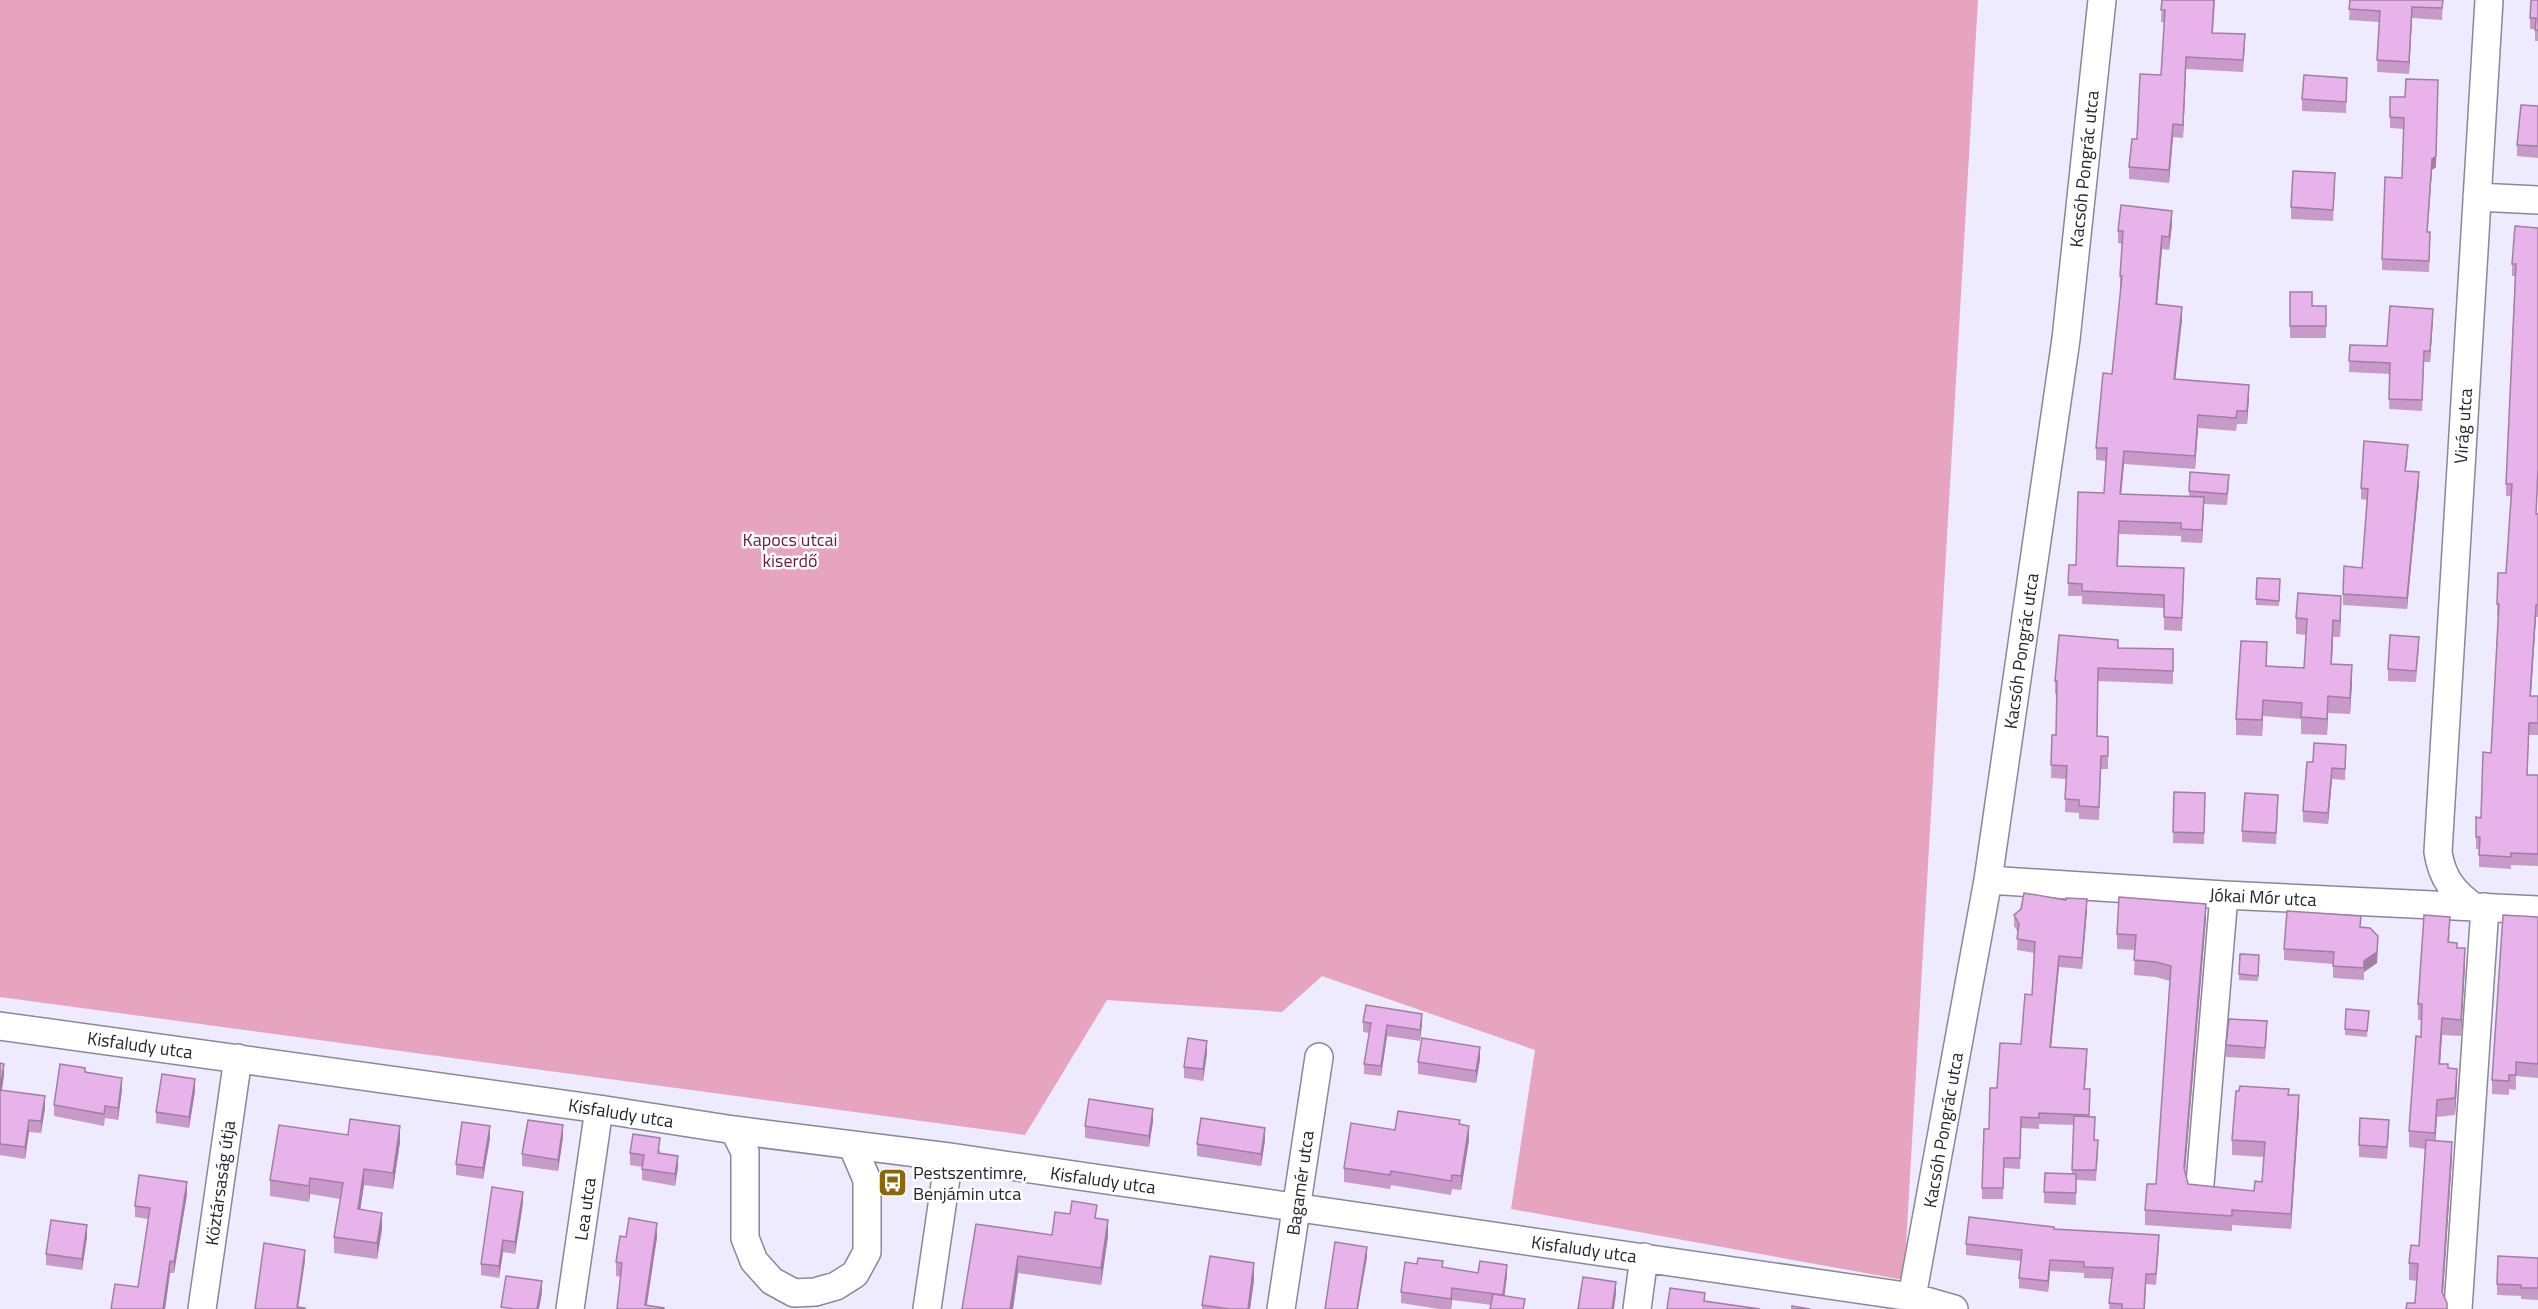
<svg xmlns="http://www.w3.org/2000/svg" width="2538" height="1309" font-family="'Titillium Web',sans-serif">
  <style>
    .green { fill: #e6a4be }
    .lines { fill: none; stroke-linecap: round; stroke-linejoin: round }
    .minor-casing { stroke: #8a8798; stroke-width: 30 }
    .minor { stroke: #fff; stroke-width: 27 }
    .wall { fill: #c79ac9 }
    .shaded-wall { fill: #a27da4 }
    .building { fill: #e7b3ea; stroke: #a27da4; stroke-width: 1.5 }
    .labels { text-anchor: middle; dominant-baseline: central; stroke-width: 5; stroke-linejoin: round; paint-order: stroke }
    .street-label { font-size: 18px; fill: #27252c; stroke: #fff }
    .park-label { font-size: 18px; fill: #6c1843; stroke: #fff }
    .poi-label { font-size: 18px; fill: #27252c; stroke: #fff; text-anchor: start }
  </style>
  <rect width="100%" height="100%" fill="#efebff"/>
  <path class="green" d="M0,0H1978L1904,1280L1511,1209L1535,1050L1322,976L1282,1012L1107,1000L1025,1135L0,997Z"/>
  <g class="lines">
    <defs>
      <path id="minor" d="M2477,197L2538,200
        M1988,880L2224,895L2538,910
        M2474,907C2453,892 2442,878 2438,852L2489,0
        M0,1026L599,1109L734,1130L949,1157L1912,1297L1954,1309
        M734,1130L745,1152V1238L754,1261L772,1281L794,1293L815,1292L836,1286L855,1274L867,1252V1180L852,1145
        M2200,1184L2224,895
        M1912,1297L1988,880L2066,339L2102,0
        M202,1309L238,1058
        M570,1309L599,1109
        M927,1309L949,1157
        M1281,1309L1319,1057
        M1637,1309L1644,1257
        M2458,1309L2485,907"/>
    </defs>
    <use href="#minor" class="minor-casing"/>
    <use href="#minor" class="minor"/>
  </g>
  <path class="wall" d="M2162,0H2215L2213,33L2245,47L2243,72L2186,69L2183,138L2173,137L2169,183L2129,179V167L2137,139L2161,75L2164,22H2161Z
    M2350,0H2443L2442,20L2412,18L2409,74L2377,72L2379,22L2349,20Z
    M2538,0V41H2535V29H2530V18Z
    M2347,90L2346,113L2302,111V99Z
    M2390,97L2436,167L2432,170L2427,232L2430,243L2429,272L2382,270V259L2402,178L2404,129L2390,128Z
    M2538,106V158L2517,156V145Z
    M2335,184L2333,221L2291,219V207Z
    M2172,224L2169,250L2162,249L2157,304L2182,320L2175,379L2249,398L2247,424H2237L2236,431L2198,428L2195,469L2124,464L2121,494L2189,497L2190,472L2229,486L2227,505L2204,504L2202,543L2181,542V536L2119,534L2118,566L2184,581L2182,631L2164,630V608L2082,604V596H2068L2069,565H2076L2104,493L2106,461L2096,460V448L2112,374L2121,289H2120V276L2122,244L2118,243V231Z
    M2538,228V481L2536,514H2538V617H2536L2531,696H2538V735H2529L2527,775H2538V866L2511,865V869L2479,867V849H2476V837L2481,818L2491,753L2498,616H2497L2498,573H2506L2511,496H2506V484L2515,276H2512V264Z
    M2290,292L2312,306H2326V338H2290Z
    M2433,319L2430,362H2424L2422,411L2389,409L2390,374L2349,372L2350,345L2387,346Z
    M2408,456L2406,471L2419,483L2407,609L2343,605V594L2362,568L2367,500L2361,499V488Z
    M2257,578L2280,579L2279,606L2256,605Z
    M2341,612L2340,637H2333L2332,664L2352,682L2350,714L2328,713L2327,735L2301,734V719L2263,716L2262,736L2236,735V719L2267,659V666L2304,668L2306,635L2296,634V618Z
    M2118,648L2173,649V684L2098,681L2097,736L2108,737V769H2101L2099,820L2079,819V813L2065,812L2066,779L2051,778L2052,735H2056L2057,694H2055V681Z
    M2419,648L2416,682L2388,681V669Z
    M2346,755L2345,780L2332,779L2328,824L2303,822V811L2313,762Z
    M2174,792L2205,793L2204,844L2173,843Z
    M2278,806L2276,844L2242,842V831Z
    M2087,910L2082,969L2059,967L2051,1047L2087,1060L2085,1089L2089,1117L2098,1151L2096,1181L2076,1180V1205L2044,1203V1192L2072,1174L2074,1125L2039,1124V1129L2021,1128L2020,1169L2004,1168L2003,1199H1982V1188L1989,1129L1997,1088L2021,1044L2032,995L2034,953L2017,950L2018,932L2014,926V915Z
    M2538,917V1078L2516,1076V1090L2509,1089V1095L2492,1094V1080Z
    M2206,919L2185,1171L2188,1184L2254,1191L2262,1182L2264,1157L2232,1155V1140L2289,1095L2299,1110L2291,1229L2232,1225V1231L2145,1225V1210L2156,1184L2170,981L2156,977L2134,975L2135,950L2117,949V934Z
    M2361,927L2378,947L2377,963L2364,972V980L2333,978V964L2284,960V949Z
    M2450,933L2449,943L2457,948L2465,965L2461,1036L2442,1035L2440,1064L2448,1068L2457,1086L2455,1115L2437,1117L2435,1141L2452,1158L2443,1294L2415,1303L2417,1281L2409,1280V1263L2419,1246L2425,1149L2409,1147V1131L2421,1037L2422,1020H2418V1004Z
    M2259,961L2258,981L2239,980V974Z
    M2369,1011L2367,1037L2345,1035V1029Z
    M1363,1022L1422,1024L1420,1041L1387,1036L1381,1076L1364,1074V1064L1369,1033L1363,1032Z
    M2267,1033L2265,1059L2226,1057V1045Z
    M1207,1053L1203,1081L1184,1078V1067Z
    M1480,1059L1476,1083L1418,1074V1062Z
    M0,1063L4,1075L2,1090L45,1108L41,1133L29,1132L25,1159L0,1155Z
    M85,1072L122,1089L118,1120L105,1118L104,1126L54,1116V1105Z
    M195,1091L189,1128L156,1123V1112Z
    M1153,1121L1149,1147L1085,1138V1126Z
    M1460,1124L1469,1140L1461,1190L1452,1189L1451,1195L1391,1185L1390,1189L1344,1182V1168L1395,1130Z
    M2389,1132L2387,1159L2359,1157V1145Z
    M563,1137L558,1171L522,1166V1154Z
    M490,1138L483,1179L456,1175V1164Z
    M1265,1140L1261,1166L1197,1156V1144Z
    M400,1142L393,1189L364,1185L360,1209L382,1229L377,1259L334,1253V1237L340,1199L310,1194L309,1202L270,1196V1180Z
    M660,1150V1153L678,1167L675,1186L642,1180V1167L630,1165V1153Z
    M187,1194L174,1273H170L165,1309L138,1287L148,1219L135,1217V1206Z
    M523,1203L515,1254L503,1252L499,1278L481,1275V1264Z
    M1097,1218L1108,1236L1101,1285L1018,1273L1013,1309H962L976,1224L1052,1235Z
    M2054,1229L2159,1246L2156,1285L2146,1284L2145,1309H2109L2112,1279L2084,1278V1273L2050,1271L2048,1292L2019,1288V1278L2021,1261L1966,1255V1244Z
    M87,1237L82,1270L46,1265V1254Z
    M626,1237H657L647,1305L617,1309L621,1277L616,1276V1262Z
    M2538,1258V1300L2521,1299V1296L2497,1295V1284Z
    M1443,1268L1507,1276L1504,1296L1525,1309L1452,1300L1451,1309H1439L1401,1303V1292Z
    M1254,1280L1250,1309H1202V1305Z"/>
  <path class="shaded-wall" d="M2412,7V18L2409,74V62Z
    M2186,57V69L2183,138V125Z
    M2438,80L2436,167L2432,170L2427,243L2432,159Z
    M2173,124V137L2169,183V170Z
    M2172,211V224L2169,250V237Z
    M2162,236V249L2156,317V304Z
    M2182,307V320L2174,392V379Z
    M2433,309V319L2430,362V351Z
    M2249,385V398L2247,424V411Z
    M2198,415V428L2195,469V456Z
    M2124,451V464L2120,507V494Z
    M2419,472V483L2407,609V598Z
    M2204,497V510L2202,543V530Z
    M2341,596V612L2340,637V621Z
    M2536,605V617L2530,708V696Z
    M2333,620V637L2331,681V664Z
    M2352,665V682L2350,714V698Z
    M2328,696V713L2327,735V719Z
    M2263,700V716L2262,736V720Z
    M2332,768V779L2328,824V813Z
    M2087,899V910L2082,969V958Z
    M2206,904V919L2184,1183V1168Z
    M2378,936L2377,963L2364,972V980V961Z
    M2465,948V965L2461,1036V1020Z
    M2059,956V967L2050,1058V1047Z
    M1422,1014V1024L1420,1041V1030Z
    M2442,1018V1035L2439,1080V1064Z
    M1387,1025V1036L1381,1076V1066Z
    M1207,1041V1053L1203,1081V1069Z
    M1480,1047V1059L1476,1083V1071Z
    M4,1064V1075L0,1100V1088Z
    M2457,1069V1086L2455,1115V1098Z
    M122,1078V1089L118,1120V1108Z
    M195,1079V1091L189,1128V1117Z
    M2299,1095V1110L2291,1229V1214Z
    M45,1096V1108L41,1133V1121Z
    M2437,1100V1117L2435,1150V1133Z
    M1153,1109V1121L1149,1147V1136Z
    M29,1120V1132L25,1159V1147Z
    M563,1125V1137L558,1171V1160Z
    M400,1126V1142L393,1189V1173Z
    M490,1126V1138L483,1179V1168Z
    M1469,1126V1140L1461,1190V1176Z
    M1265,1128V1140L1261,1166V1154Z
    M2452,1142V1158L2442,1308V1292Z
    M678,1156V1167L675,1186V1174Z
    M364,1169V1185L358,1225V1209Z
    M310,1178V1194L309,1202V1186Z
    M187,1182V1194L174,1273V1262Z
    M523,1192V1203L515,1254V1242Z
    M382,1213V1229L377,1259V1243Z
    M1108,1220V1236L1101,1285V1268Z
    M657,1223V1237L646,1309L645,1305Z
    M87,1225V1237L82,1270V1259Z
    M503,1240V1252L499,1278V1266Z
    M1367,1247V1258L1358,1309H1357Z
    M305,1250V1261L298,1309H297Z
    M1018,1256V1273L1013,1309H1010Z
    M2050,1260V1271L2048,1292V1281Z
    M170,1261V1273L165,1309H163Z
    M1254,1263V1280L1250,1309H1248Z
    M1507,1265V1276L1503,1307V1295Z
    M542,1281V1293L539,1309H537Z
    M1616,1282V1294L1614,1309H1612Z
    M1452,1288V1300L1451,1309V1299Z"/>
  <path class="building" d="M2162,0H2214L2212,33L2245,34L2243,60L2186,57L2183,125L2173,124L2169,170L2129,167L2132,139H2137L2140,74L2161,75L2165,10H2161Z
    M2350,0H2443L2442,8L2412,7L2409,62L2377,60L2380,11L2349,9Z
    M2531,0H2538V30H2535L2536,18H2530Z
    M2304,75L2347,78L2346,102L2302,99Z
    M2406,79L2438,80L2436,156L2432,159L2427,232H2430L2429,261L2382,259L2385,177L2402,178L2404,118L2390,117V97H2405Z
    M2521,105L2538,106V146L2517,145Z
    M2293,171L2335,173L2333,210L2291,207Z
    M2121,205L2172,211L2169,237L2162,236L2156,304L2182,307L2174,379L2249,385L2247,411H2237L2236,418L2198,415L2195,456L2124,451L2120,494L2204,497L2202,530L2181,529V523L2119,521L2117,566L2184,568L2182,618L2164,617V595L2082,591V584L2068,583L2069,565H2076L2078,492L2104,493L2107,448H2096L2103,373L2112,374L2122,276H2120L2123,231H2118Z
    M2515,226L2538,228V469L2536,514H2538V605H2536L2530,696H2538V723H2529L2527,775H2538V854L2511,853V857L2479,855L2480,837H2476V817L2481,818L2483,752L2491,753L2499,604H2497L2498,573H2506L2512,484H2506L2516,264H2512Z
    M2290,292H2312V306H2326V326H2290Z
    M2390,306L2433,309L2430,351H2424L2422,400L2389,399L2390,363L2349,361L2350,345L2387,346Z
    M2364,441L2408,445L2405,471L2419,472L2407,598L2343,594L2344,566L2362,568L2368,489L2361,488Z
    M2190,472L2229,475L2227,494L2189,491Z
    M2257,578L2280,579L2279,601L2256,599Z
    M2298,593L2341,596L2340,621L2333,620L2331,664L2352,665L2350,698L2328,696L2327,719L2301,717L2302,703L2263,700L2262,720L2236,719L2241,641L2267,642L2266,666L2304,668L2307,619L2296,618Z
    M2059,635L2118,640V648L2173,649V671L2098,668L2097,736L2108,737V756H2101L2099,807L2079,806V800L2065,799L2067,766L2051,765L2052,735H2056L2057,681H2055Z
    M2390,635L2419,637L2416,671L2388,669Z
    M2314,743L2346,745L2345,769L2332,768L2328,813L2303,811L2307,762H2313Z
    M2174,792L2205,793L2204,833L2173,832Z
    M2245,793L2278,795L2276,833L2242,831Z
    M2024,893L2066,900V898L2087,899L2082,958L2059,956L2050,1047L2087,1049L2084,1089H2090L2089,1115L2039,1113V1118L2021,1117L2020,1158H2004L2003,1188H1982L1984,1129H1989L1990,1088H1997L2000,1043L2021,1044L2025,994L2032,995L2035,942L2017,939L2019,924L2014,915L2021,909Z
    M2119,897L2206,904L2184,1168L2188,1184L2254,1191L2255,1181L2262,1182L2265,1142L2232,1140L2236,1091H2239L2240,1086L2289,1089L2288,1095H2299L2291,1214L2232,1210V1216L2145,1210L2147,1184H2156L2171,966L2156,962L2134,960L2136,935L2117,934Z
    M2287,911L2361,916L2360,927L2370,928L2378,936L2377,952L2364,961V968L2333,966L2334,952L2284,949Z
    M2424,915L2450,917L2448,942L2457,943V948H2465L2461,1020L2442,1018L2439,1064H2448V1068L2457,1069L2455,1098L2437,1100L2435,1133L2409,1131L2416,1036L2421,1037L2422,1004H2418Z
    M2503,915L2538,917V1064L2516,1062V1075H2509V1081L2492,1080Z
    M2240,954L2259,955L2258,976L2239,974Z
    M1366,1005L1422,1014L1420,1030L1387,1025L1381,1066L1364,1064L1371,1023L1363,1022Z
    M2346,1009L2369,1011L2367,1031L2345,1029Z
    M2229,1019L2267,1021L2265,1048L2226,1045Z
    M1188,1038L1207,1041L1203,1069L1184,1067Z
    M1422,1038L1480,1047L1476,1071L1418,1062Z
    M0,1063L4,1064L0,1088Z
    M60,1064L85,1068V1072L122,1078L118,1108L105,1106L104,1114L54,1105Z
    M162,1074L195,1079L189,1117L156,1112Z
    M0,1090L45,1096L41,1121L29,1120L25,1147L0,1144Z
    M1089,1099L1153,1109L1149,1136L1085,1126Z
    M1398,1111L1460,1120L1459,1124L1469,1126L1461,1176L1452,1175L1451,1181L1391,1171L1390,1175L1344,1168L1351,1123L1395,1130Z
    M2074,1116L2095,1117L2094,1140H2098L2096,1170H2072Z
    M1201,1118L1265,1128L1261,1154L1197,1144Z
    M2360,1118L2389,1120L2387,1147L2359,1145Z
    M350,1119L400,1126L393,1173L364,1169L358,1209L382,1213L377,1243L334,1237L343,1183L310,1178L309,1186L270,1180L279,1125L348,1135Z
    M528,1120L563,1125L558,1160L522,1154Z
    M462,1122L490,1126L483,1168L456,1164Z
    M633,1134L660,1138L658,1153L678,1156L675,1174L642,1169L644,1155L630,1153Z
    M2426,1140L2452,1142L2442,1292L2447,1303V1309H2406L2407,1303H2415L2418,1264L2409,1263L2411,1245L2419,1246Z
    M2045,1173L2076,1174V1193L2044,1192Z
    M139,1175L187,1182L174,1262L170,1261L163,1309H111L115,1284L138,1287L150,1208L135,1206Z
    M492,1187L523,1192L515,1242L503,1240L499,1266L481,1264Z
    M1072,1201L1097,1205L1095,1218L1108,1220L1101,1268L1018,1256L1010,1309H962L976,1224L1052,1235L1055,1212L1070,1214Z
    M1969,1217L2054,1227V1229L2159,1235L2156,1274H2146L2144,1309H2122V1304L2109,1303L2113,1268L2084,1267V1262L2050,1260L2048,1281L2019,1278L2022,1250L1966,1244Z
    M629,1218L657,1223L645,1305L664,1308V1309H617L622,1263L616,1262L620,1236L626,1237Z
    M51,1220L87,1225L82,1259L46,1254Z
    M1335,1242L1367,1247L1357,1309H1325Z
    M264,1243L305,1250L297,1307L305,1308V1309H255Z
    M1210,1256L1254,1263L1248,1309H1229L1202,1305Z
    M2498,1256L2538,1258V1288H2521V1285L2497,1284Z
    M1418,1258L1443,1261L1442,1267L1478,1273L1480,1261L1507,1265L1503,1295L1452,1288L1451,1299L1401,1292L1405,1262L1417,1264Z
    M506,1276L542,1281L537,1309H514L501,1307Z
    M1583,1277L1616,1282L1612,1309H1578Z
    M1670,1288L1705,1293L1704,1301L1760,1309H1667Z
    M1493,1294L1525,1299L1523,1309H1490Z
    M1792,1306L1810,1309H1792Z"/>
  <defs>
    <symbol id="bus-square" viewBox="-11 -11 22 22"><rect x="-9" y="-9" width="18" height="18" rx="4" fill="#8d6608" stroke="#fff"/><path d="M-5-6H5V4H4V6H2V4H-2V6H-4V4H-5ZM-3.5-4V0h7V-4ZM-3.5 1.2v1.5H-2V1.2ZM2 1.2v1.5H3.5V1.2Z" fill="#fff"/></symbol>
  </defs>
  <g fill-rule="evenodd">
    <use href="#bus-square" x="876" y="1166" width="33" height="33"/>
  </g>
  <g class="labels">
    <g class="street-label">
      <text transform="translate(2084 169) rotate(-84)">Kacsóh Pongrác utca</text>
      <text transform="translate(2463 426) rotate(-86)">Virág utca</text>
      <text transform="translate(2021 651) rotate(-82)">Kacsóh Pongrác utca</text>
      <text transform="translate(2263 897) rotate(3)">Jókai Mór utca</text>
      <text transform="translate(140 1045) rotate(8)">Kisfaludy utca</text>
      <text transform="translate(621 1113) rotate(9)">Kisfaludy utca</text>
      <text transform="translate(1943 1130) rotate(-80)">Kacsóh Pongrác utca</text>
      <text transform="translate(1103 1180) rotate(8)">Kisfaludy utca</text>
      <text transform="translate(220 1183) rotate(-82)">Köztársaság útja</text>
      <text transform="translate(1300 1183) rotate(-82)">Bagamér utca</text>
      <text transform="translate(585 1209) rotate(-82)">Lea utca</text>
      <text transform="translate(1584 1249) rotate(8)">Kisfaludy utca</text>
    </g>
    <g class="park-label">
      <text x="790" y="539">Kapocs utcai<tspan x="790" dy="21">kiserdő</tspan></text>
    </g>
    <g class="poi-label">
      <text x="913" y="1172">Pestszentimre,<tspan x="913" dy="21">Benjámin utca</tspan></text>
    </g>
  </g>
</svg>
